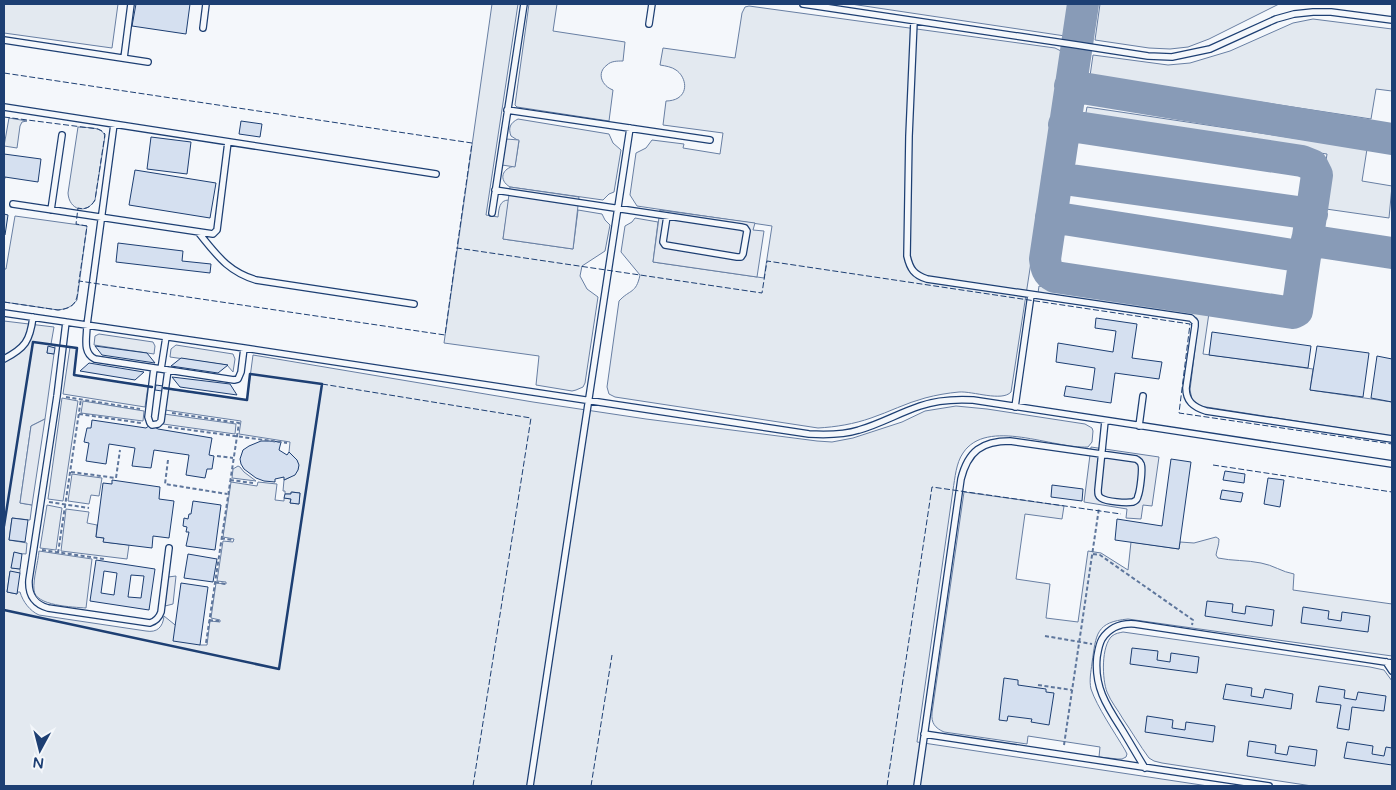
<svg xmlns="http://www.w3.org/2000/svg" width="1396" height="790" font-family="'Varela Round',sans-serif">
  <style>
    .green { fill: #e3e9f0; stroke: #687fa3 }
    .parking { fill: #e3e8f0; stroke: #687fa3 }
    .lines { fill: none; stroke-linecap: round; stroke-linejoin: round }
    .taxiway { stroke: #889bb7; stroke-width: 32 }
    .building { fill: #d5e0f0; stroke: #1d3f73; fill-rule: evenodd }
    .lane-casing { stroke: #1d3f73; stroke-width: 8 }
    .path { stroke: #5e769c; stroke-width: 2; stroke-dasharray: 4 2.5; stroke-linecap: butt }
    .lane { stroke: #f4f7fb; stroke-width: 5.5 }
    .fence { stroke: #1d3f73; stroke-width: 1; stroke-dasharray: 6 2.5; stroke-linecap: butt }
    .wall { stroke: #1d3f73; stroke-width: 2.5 }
  </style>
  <rect width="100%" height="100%" fill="#f4f7fb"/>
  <path class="green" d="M4,4H118L112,48L4,33Z
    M492,4H518L486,215L498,217C499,209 499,200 509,200L503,239L573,249L578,210L602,214L605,220L610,225L605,251L582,266L580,276L587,289L598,297L585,383L583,387L576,390L572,391L536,385L539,356L444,343Z
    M529,4H557L553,31L625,42L623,61C617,61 611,61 607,65C596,73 602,86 613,90L609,121L517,107L515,105Z
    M851,4H1070L1065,36Z
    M1100,4H1279L1209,39L1188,47L1170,49L1149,48L1095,40Z
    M749,6L1055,48L1061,51L1062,55V61L1011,392C1002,402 973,391 959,392C948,393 936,395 925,398C906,403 889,412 871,418C854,424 836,427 818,428L615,397L609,394L607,387L619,301C630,289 636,294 640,275L621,252L625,226L632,222L635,218L658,222L653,262L764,278L772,226L637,206L630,195L636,153L646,148L652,140L684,144L683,148L720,154L723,133L663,125L666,101C670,101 675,100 678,98C689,91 685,76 676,70C672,67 666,66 660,65L663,48L735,58L742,13L745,7Z
    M1313,19L1392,29V91L1376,89L1371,119L1090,76L1093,55L1168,65L1190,63L1230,51L1293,23Z
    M1087,107L1367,149L1362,181L1392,186L1389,218L1319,208L1327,154L1085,118Z
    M9,118L27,121L22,122L20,126L17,148L4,146Z
    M518,119L609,134L613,143L621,150L614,192L609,194L603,200L510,187C498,180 502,168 515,166L519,141L511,136C508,128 510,123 518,119Z
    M78,127C87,128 102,126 105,136L95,200C86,215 69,210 68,193Z
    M15,216L87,226L77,300C72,307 66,309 58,310L4,302V269H6Z
    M1039,286L1209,313L1203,354L1313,369L1310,390L1392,402V436L1200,406L1192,399L1190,390L1198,324L1197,318L1190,315L1038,293Z
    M4,321L54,327L51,344L55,345V348L48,347L47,353L54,354L45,419L31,426L20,503L32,505L30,520L12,518L9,540L27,543L26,554L14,553L12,568L20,569V573L10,572L7,592L17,594V592H20C23,602 30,611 39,615L146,631C157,633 163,627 164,616L200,645H207L210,621L220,622V620L211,618L216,583L226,584V582L217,581L223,541L233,542L234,539L223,537L231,482L257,486L258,482L277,484L275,500L284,501V498L291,499L290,503L299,504L300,493L292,492L291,494H285V491H283L284,480C302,472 302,465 289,452L290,442L239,434L241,421L165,410L168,389L247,400L253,355L533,402L646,419L817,441L832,442L853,438L902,422L925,411L956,406L987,409L1085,424L1092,428L1093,431L1092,442L1088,447C1053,449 987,417 963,453C956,463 955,478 953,490L917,742L1208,786H4Z
    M99,334L153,342L155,346L154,354L94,345L95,336Z
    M176,345L233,354L235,359L233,372L227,365L170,357L171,349Z
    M70,347L77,348L74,375L148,386L145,407L63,394Z
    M62,398L78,401L63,501L48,499Z
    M83,401L144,411L143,421L81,413Z
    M164,414L236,424L235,434L163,424Z
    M238,466L240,467L244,472L256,481L232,478L233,469Z
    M72,474L102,478L99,496L91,495L89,504L68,501Z
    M964,492L1064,506L1062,519L1025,514L1016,579L1050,584L1046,618L1078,622L1088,551L1101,553L1128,570L1131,542L1179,549L1180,542L1194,543L1216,537L1219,539C1219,545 1217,549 1216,555L1218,558C1232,561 1247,560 1261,563C1273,565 1282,572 1294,574L1293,590L1392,604V656L1128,619C1096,622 1096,634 1092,663C1091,672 1089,680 1091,689C1097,707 1115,733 1125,750L1127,754L1126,757L1122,759H1118L1099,757L1100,747L1028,736L1027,744L944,732C935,728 931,723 932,713Z
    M47,505L62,508L56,550L40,548Z
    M66,509L89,512L87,523L97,525L96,537L104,538V542L129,545L127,559L61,551Z
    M39,551L92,559L86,608C73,607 35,606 34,590C33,579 38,563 39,551Z
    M1123,632L1370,667L1384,670L1392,681V786H1312L1162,763L1154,761L1149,758C1140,746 1132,732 1123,719C1118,710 1111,702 1107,692C1102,679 1101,646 1112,636C1116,633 1119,633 1123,632Z"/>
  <path class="parking" d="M506,139L519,140L515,167L502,165Z
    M510,187L579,197L573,249L503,239Z
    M660,210L755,223L753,230L764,231L757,277L653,262Z
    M45,419L32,505L20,503L31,426Z
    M1091,447L1159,457L1152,506L1143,505L1141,519L1126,518L1127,509L1084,502Z
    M176,576L173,604L165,606L168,577Z"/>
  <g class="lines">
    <path class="taxiway" d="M1070,86L1392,139
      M1064,125L1302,161L1312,165L1317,175L1297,311L1293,313L1055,277C1047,273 1046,267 1045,259C1057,174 1070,89 1083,4
      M1057,178L1312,214
      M1051,217L1305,257
      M1307,240L1392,253"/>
  </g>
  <path class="building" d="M136,4H190L186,34L132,26Z
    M241,121L262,124L260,137L239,134Z
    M151,137L191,142L187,174L147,169Z
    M4,154L41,159L38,182L5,177L4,182Z
    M135,170L216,183L210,218L129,205Z
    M4,214L8,215L5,235H4Z
    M118,243L183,251L182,261L211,264L210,273L116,262Z
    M1096,318L1137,324L1132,358L1162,362L1159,379L1115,373L1111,403L1064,396L1066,386L1092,390L1095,368L1056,362L1058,343L1113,352L1116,331L1095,328Z
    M1212,332L1311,346L1308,368L1209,355Z
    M48,346L55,348L54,354L47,353Z
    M95,346L147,353L155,363L102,355Z
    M1317,346L1369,353L1363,397L1310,390Z
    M1377,356L1392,359V402L1371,398Z
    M181,358L228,365L218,373L171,366Z
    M89,363L144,372L135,380L80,371Z
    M172,377L230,384L237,395L180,387Z
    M156,385L163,386L162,391L155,390Z
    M92,420L146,428L150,425L153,426L158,429L212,438L209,455L214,456L212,469H207L205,478L186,475L189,455L154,450L151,468L132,466L135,448L109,444L106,464L86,461L89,443L84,442L87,428H91Z
    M261,441H269L281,442L279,450L287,455L289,452L297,460L299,465L298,470L295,475L284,480V477L275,479V482L264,481L256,478L244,469L241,464L240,459L243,450L249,446Z
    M1171,459L1191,462L1179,549L1115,540L1117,519L1162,526Z
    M1225,471L1245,474L1244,483L1223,480Z
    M1268,478L1284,480L1280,507L1264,504Z
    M112,480L160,487L159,499L174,501L169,538L153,536L152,548L103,542L104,538L96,537L103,483L112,484Z
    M1052,485L1083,489L1082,501L1051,497Z
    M1222,490L1243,493L1241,502L1220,499Z
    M291,492L300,493L299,504L290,503L291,499L284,498L285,494H291Z
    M193,501L221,505L215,550L186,546L189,532H186L187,527L183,526L184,518L188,519L189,514H191Z
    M12,518L28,520L25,542L9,540Z
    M14,552L22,554L20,569L11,568Z
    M188,554L217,559L213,582L184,578Z
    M96,560L155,569L149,610L90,601ZM104,571L117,573L114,595L101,593ZM131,575L144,576L141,598L128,597Z
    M10,571L20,573L17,594L7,592Z
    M181,583L208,587L200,645L173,641Z
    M1207,601L1233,604L1232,612L1245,614L1246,606L1274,610L1272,626L1205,616Z
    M1303,607L1329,611L1328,619L1341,621L1342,612L1370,616L1368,632L1301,623Z
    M1132,648L1158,651L1157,660L1170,662L1171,653L1199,657L1197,673L1130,664Z
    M1004,678L1018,680V685L1046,689V692L1054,693L1049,725L1031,722L1032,719L1008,716L1007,721L999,720Z
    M1226,684L1252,688L1251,696L1263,698L1265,689L1293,694L1291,709L1223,699Z
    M1319,686L1345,690L1344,698L1356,700L1358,692L1386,696L1384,711L1352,707L1349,730L1337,728L1341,705L1316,702Z
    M1147,716L1173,720L1172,728L1185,730L1186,722L1215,726L1213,742L1145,732Z
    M1249,741L1276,745L1275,753L1287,755L1289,746L1317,750L1315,766L1247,756Z
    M1347,742L1373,746L1372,754L1384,756L1386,747L1392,748V765L1344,758Z"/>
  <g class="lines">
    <defs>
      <path id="lane" d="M803,4L1077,45L1148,56L1172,57L1210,49L1276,19L1294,14L1313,12H1331L1392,20
        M914,21L909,136L907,256C910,269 914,275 927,279L1191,318L1195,322V326L1186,388C1186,401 1193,407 1206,411L1392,439
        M649,24L652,4
        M203,28L206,4
        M4,40L148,62
        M124,58L131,4
        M4,107L436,174
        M507,110L710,140
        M114,124L87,325C87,337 82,353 95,359L234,380L238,379L241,372L244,348
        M495,190L741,227L745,228L747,231L743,254L741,257H737L665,245L663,242L667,216
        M13,204L213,234L217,230L228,142
        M51,210L62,135
        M492,213L524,4
        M198,232C217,255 227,271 256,280L414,304
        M4,313L244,348L809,434C826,435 843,435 859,430C880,424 899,413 920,406C937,400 955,399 973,400L1392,464
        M66,322L57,396L29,580C28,595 34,604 48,608L150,623C156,621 159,618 161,612L169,548
        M4,359C25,348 30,341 33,317
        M154,368L148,417L150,423L152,425L158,424L161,421L168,370
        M161,369L166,337
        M1015,407L1031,295
        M1139,426L1143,396
        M1386,662L1392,671
        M924,734L1269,786
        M1145,768C1137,755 1129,741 1121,728C1106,705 1094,686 1097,657C1098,651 1099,644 1102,639C1110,627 1122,623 1135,624L1392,663
        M530,786L630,128
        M917,786L961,479C968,451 982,441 1010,441L1136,459C1139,461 1140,461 1141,464C1143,469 1140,491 1138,496C1137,501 1136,500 1133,502C1126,503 1107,502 1101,498C1098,496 1098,494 1098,490L1105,421"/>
    </defs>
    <use href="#lane" class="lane-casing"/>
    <path class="path" d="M66,397L140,409
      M172,413L239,423L206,643
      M79,414L141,423
      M168,427L287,443
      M217,456L233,458
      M168,460L165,484L227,494
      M71,472L116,478L120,450
      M230,480L253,483
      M49,502L89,508
      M221,538L232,540
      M42,550L104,559
      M58,553L81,399
      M1093,554L1100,555L1193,620L1192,625
      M215,582L225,584
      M209,620L219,621
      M1045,636L1092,644
      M1038,685L1072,690
      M1064,745L1099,508"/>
    <use href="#lane" class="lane"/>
    <path class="fence" d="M4,73L472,143L457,248L762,293L767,261L1190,324L1179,413L1392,444
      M4,117L98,129L102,131L105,134L95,200C91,207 86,210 78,208L76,224L87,226L79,281
      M4,302L58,310C78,308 77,299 79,281L445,335L457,248
      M322,384L531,418L473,786
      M1213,465L1392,492
      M591,786L612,655
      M887,786L932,487L1121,514"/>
    <path class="wall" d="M4,526L33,342L77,348L74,375L152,387
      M4,610L279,669L322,384L250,374L247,400L164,388"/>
  </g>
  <rect width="1396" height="790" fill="none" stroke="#1d3f73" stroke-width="10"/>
  <g transform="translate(40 750) rotate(187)" stroke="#f4f7fb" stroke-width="4" paint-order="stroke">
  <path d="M0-4L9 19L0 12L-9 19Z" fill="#1d3f73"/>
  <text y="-8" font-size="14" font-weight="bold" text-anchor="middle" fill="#1d3f73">N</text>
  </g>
</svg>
